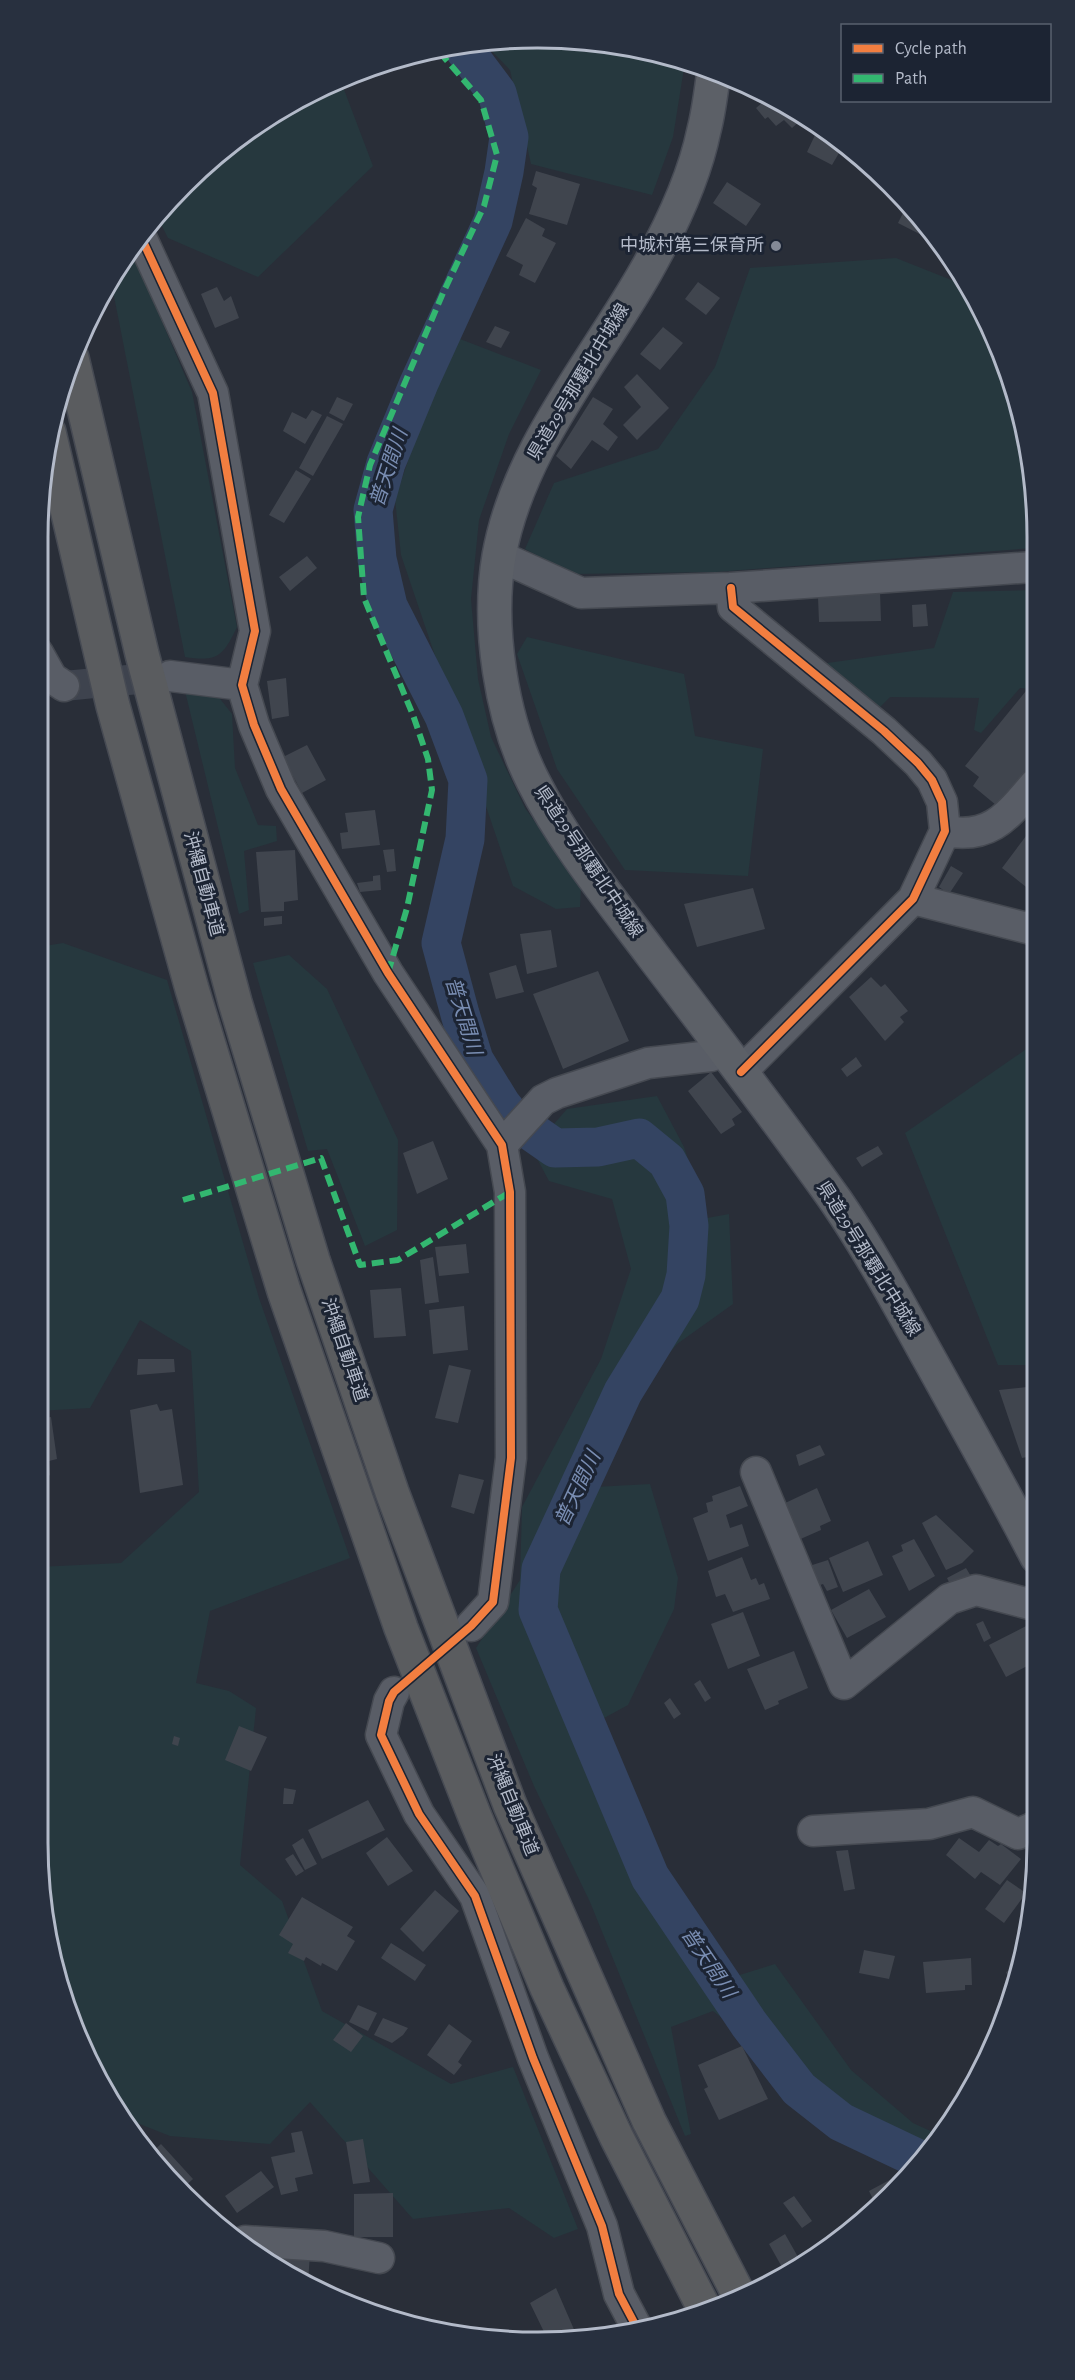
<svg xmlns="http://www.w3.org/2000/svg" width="1075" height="2380" font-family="'Alegreya Sans','Noto Sans JP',sans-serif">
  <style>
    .green { fill: #26383e }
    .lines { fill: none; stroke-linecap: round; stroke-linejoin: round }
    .river { stroke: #344462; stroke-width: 39 }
    .building { fill: #40454e }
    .minor-tunnel { stroke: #3e434e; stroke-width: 30; stroke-dasharray: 30 15; stroke-linecap: butt }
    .minor-casing { stroke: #454951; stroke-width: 33 }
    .major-casing { stroke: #474b55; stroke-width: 36 }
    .highway-casing { stroke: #464a53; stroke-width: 36 }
    .minor { stroke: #595d66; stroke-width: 30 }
    .major { stroke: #5c6067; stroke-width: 33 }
    .highway { stroke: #5a5c5f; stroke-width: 33 }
    .quiet { stroke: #33b770; stroke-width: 6; stroke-dasharray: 12 6; stroke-linecap: butt }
    .cycleway-casing { stroke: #1c2433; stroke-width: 11 }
    .cycleway { stroke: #f27e40; stroke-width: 8 }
    .poi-dot { fill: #838996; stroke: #1c2433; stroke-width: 2 }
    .labels { text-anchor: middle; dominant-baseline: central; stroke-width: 6; stroke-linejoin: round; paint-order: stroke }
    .poi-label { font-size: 18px; fill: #b3bac9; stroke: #1c2433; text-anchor: end }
    .street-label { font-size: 18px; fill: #b3bac9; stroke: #1c2433 }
    .water-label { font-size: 20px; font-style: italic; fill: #798db2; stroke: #1c2433 }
    .rim { fill: none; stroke: #b3bac9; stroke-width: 3 }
  </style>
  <rect width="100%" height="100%" fill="#292e38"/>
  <path class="green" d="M537,38L635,47L685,62L673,137L652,195L531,164L510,70L484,43Z
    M340,79L373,166L258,277L168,238L157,216L184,184L259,122Z
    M131,249L192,392L237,627C223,656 218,662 185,657L111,281L122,260Z
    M896,258L964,285L999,346L1033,472V548L716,572L572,574L525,549L554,483L658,449L715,367L750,268Z
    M460,339L541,370L509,434L479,520L471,599L478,679L491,737L525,808L581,887L580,907L556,909L513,886L401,555L395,499L423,417Z
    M1034,590V689L1020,688L981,733L974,730L979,698L890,697L877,710L820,664L934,648L953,592Z
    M527,637L684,674L695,736L763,749L748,876L625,870L557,769L517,654Z
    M185,691L217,695L232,714L235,768L258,825L276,826L277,841L244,851L249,910L239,914Z
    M63,943L167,980L259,1298L350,1558L210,1611L196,1683L229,1691L256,1708L240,1865L282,1901L322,2011L451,2084L513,2067L578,2229L554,2238L509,2208L413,2219L310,2102L270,2144L170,2136L122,2117L104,2092L64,2004L38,1843V1567L121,1563L199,1492L191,1351L140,1320L90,1408L38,1411V947Z
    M289,955L327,989L398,1140L397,1230L365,1246L327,1149L308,1151L253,963Z
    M1035,1043L1036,1365H998L905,1133Z
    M657,1096L684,1147L707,1218L729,1214L733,1304L677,1344L581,1460L595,1487L650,1484L678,1578L674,1609L628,1705L595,1723L647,1853L673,1886L733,1977L775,1964L851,2070L913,2123L937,2134L919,2164L790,2093L746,2037L713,2011L671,2027L691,2134L685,2136L590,1902L534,1786L476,1648L520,1580L522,1507L601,1359L631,1269L612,1199L549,1181L532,1149L567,1109Z"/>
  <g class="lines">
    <path class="river" d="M461,45L497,93L509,137L504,172L493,221L419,383L386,463L373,510L377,559L388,606L444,716L468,780L465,839L441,943L460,1014L474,1060L501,1104L512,1118L555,1148L598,1147L639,1138L667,1161L685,1194L689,1226L686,1275L680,1299L623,1392L541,1569L538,1610L650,1877L749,2024L799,2089L841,2122L921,2160"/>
  </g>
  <path class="building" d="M768,98L803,118L792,128L784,120L776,126L768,117L765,119L756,108Z
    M816,133L843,146L832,165L807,152Z
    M536,171L580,184L567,225L529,214L537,188L532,185Z
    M727,182L761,204L746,226L713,203Z
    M907,205L934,233L941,245L898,223Z
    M526,218L545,229L542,236L556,243L535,283L519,275L523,265L506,256Z
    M698,282L720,298L706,315L685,299Z
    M217,287L224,301L231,296L239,318L215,328L201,294Z
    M495,326L510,332L501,348L486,342Z
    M663,327L683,343L660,370L640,354Z
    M637,374L669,408L637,440L623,425L641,407L624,387Z
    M337,397L353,404L344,421L329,413Z
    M593,397L613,409L603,424L618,437L608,451L592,440L571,469L556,456Z
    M312,410L322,415L305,444L283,431L292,412L306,419Z
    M327,416L343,424L313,476L299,468Z
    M296,470L311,479L284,523L269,515Z
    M307,556L317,568L290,591L279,577Z
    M880,592L881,621L819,622L818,597Z
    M926,604L928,626L913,627L912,605Z
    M286,678L289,716L272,719L267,681Z
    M1026,691L1034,698V771L1002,810L973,786L979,777L965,766Z
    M307,745L326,780L302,793L283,757Z
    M375,810L380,845L342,849L340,833L348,832L345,813Z
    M1026,836L1034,843L1035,894L1002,868Z
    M394,849L396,871L387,872L383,850Z
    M295,850L298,900L284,902V911L261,912L256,852Z
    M951,866L963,873L949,894L939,887Z
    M380,875L381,890L360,892L357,883L373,881V876Z
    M753,888L765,929L697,947L684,904Z
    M282,916V924L264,926V918Z
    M551,930L557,967L527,974L520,934Z
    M516,965L524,992L496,999L489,973Z
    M598,971L629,1041L563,1069L533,994Z
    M871,977L881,987L885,984L908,1011L900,1017L904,1022L885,1041L849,997Z
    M856,1057L862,1066L847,1077L841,1069Z
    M711,1072L742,1112L732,1119L735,1125L721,1134L688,1091Z
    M433,1141L448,1179L417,1194L403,1153Z
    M878,1146L883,1154L862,1167L856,1158Z
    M466,1244L469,1273L439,1276L435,1247Z
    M433,1257L439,1302L425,1304L420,1260Z
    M401,1288L406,1336L374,1338L370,1290Z
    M464,1306L468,1350L433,1354L429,1310Z
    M138,1359H174L175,1372L137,1375Z
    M449,1365L471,1370L458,1423L435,1418Z
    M1036,1386V1439L1031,1440L1032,1456L1022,1458L999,1390Z
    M157,1404L160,1411L172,1409L183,1485L140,1493L130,1410Z
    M51,1417L57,1459L49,1461L50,1475L47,1477V1489L40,1491V1495H38V1419Z
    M820,1445L825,1455L799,1466L796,1455Z
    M459,1474L484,1480L474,1514L451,1507Z
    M740,1486L748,1506L726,1515L730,1528L742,1524L749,1546L708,1561L693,1518L708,1512L706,1503L713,1501L712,1496Z
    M817,1488L831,1521L820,1526L821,1530L796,1541L781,1505Z
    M936,1515L974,1551L962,1563L946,1570L922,1523Z
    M914,1539L935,1576L909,1591L892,1556L903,1551L901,1545Z
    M868,1541L883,1575L843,1592L829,1558Z
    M742,1557L751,1580L756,1578L759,1585L764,1583L770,1599L733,1612L725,1594L716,1597L708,1571Z
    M828,1560L838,1587L827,1591L823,1584L814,1587L806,1567Z
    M966,1568L975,1583L955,1594L947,1578Z
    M869,1589L886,1617L847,1638L831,1610Z
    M743,1612L760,1656L728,1669L711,1624Z
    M983,1621L991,1638L984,1642L976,1624Z
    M1032,1623L1037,1632V1661L1006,1677L989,1645Z
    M794,1651L808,1688L778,1701L779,1704L765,1710L747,1669Z
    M700,1680L711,1698L705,1702L694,1684Z
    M670,1698L681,1714L674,1719L664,1703Z
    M239,1726L267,1737L251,1771L225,1760Z
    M174,1736L180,1738L178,1746L172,1744Z
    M284,1788L296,1790L293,1804H283Z
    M368,1800L385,1830L322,1859L308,1830Z
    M387,1837L413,1871L388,1886L366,1853Z
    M303,1838L317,1864L305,1870L292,1845Z
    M959,1838L979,1852L989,1840L998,1846L1001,1844L1021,1859L1000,1885L981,1872L975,1879L946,1855Z
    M848,1850L855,1889L844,1891L836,1851Z
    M293,1854L304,1871L296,1876L285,1859Z
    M1007,1880L1026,1893L1004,1923L985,1909Z
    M435,1890L459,1911L423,1952L400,1929Z
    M302,1897L353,1927L347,1936L355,1941L337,1971L322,1963L321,1966L306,1957L304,1961L288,1953L293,1944L279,1935Z
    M1031,1900H1032L1029,1927L1024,1926Z
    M391,1943L426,1965L415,1981L381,1958Z
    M864,1950L895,1956L889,1979L859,1973Z
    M971,1958L972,1985H965V1990L926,1993L923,1962Z
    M1020,1965L1015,1984L1013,1988L1006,1972Z
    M358,2005L377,2013L368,2031L349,2022Z
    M383,2018L408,2028L403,2035L392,2043L374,2035Z
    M346,2023L363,2036L351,2052L333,2040Z
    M449,2024L472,2041L458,2062L462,2065L454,2075L427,2055Z
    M742,2046L768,2099L719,2120L704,2089L708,2087L698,2065Z
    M302,2131L313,2174L295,2178L298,2191L281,2195L271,2157L295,2152L291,2133Z
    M363,2139L370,2182L353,2184L346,2142Z
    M161,2144L193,2179L182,2189L161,2172L149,2155Z
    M261,2171L274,2187L237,2213L225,2196Z
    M897,2176L900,2183L875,2203L869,2191Z
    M393,2193V2237H354V2194Z
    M794,2196L812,2221L802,2228L783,2203Z
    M785,2234L802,2264L787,2276L769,2244Z
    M277,2250L310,2253L308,2283L288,2276L276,2266Z
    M556,2288L576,2334L570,2337L546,2336L530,2303Z"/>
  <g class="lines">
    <path class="minor-tunnel" d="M64,686L170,676"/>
    <defs>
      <path id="minor" d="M141,237L213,393L255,631L242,685L254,725L281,789L388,973L502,1145L510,1192L511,1458L493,1602L471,1626
        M499,556L581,593L731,588L1033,567
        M731,588L733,607L884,731L918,763L932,780L942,802L945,831L913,899L741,1072
        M38,653L52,678L64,686
        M170,676L242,685
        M945,831C991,840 1008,815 1034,785
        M913,899L1035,930
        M502,1145L543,1100L557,1093L648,1063L711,1056L725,1051
        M756,1472L844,1684L949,1599L976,1590L1037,1606
        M394,1692L389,1701L381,1735L419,1814L475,1896L533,2058L602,2226L619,2294L638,2330
        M813,1831L929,1824L973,1812L1018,1834L1037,1826
        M245,2241L324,2246L379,2258"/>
      <path id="major" d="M714,71C711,91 709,111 704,130C694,179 671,227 646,271C594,363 518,449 499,556C487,626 501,718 533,781C564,843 611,900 653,956C715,1037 777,1118 836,1201C871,1252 901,1308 931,1362C967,1427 1003,1491 1037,1557"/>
      <path id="highway" d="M72,358L142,654L235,1002L313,1260L392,1492L510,1805L649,2121L740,2297
        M49,432L113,706L192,989L284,1291L401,1628L475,1817L547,1988L616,2136L706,2312"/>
    </defs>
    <use href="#minor" class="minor-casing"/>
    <use href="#major" class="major-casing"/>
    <use href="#highway" class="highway-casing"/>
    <use href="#minor" class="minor"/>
    <use href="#major" class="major"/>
    <use href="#highway" class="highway"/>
    <path class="quiet" d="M388,973L407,908L432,790L428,759L413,715L364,598L358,517L370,465L443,293L484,206L497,155L481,100L436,48
      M183,1200L321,1158L360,1265L398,1260L510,1192"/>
    <defs>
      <path id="cycleway" d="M141,237L213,393L255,631L242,685L254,725L281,789L388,973L502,1145L510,1192L511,1458L493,1602L471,1626L394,1692L389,1701L381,1735L419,1814L475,1896L533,2058L602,2226L619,2294L638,2330
        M731,588L733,607L884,731L918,763L932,780L942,802L945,831L913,899L741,1072"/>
    </defs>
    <use href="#cycleway" class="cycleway-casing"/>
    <use href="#cycleway" class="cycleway"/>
  </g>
  <circle class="poi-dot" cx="776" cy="246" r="6"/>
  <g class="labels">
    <g class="poi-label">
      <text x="764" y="246">中城村第三保育所</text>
    </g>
    <g class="street-label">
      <text transform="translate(579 382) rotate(-59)">県道29号那覇北中城線</text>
      <text transform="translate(588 862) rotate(56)">県道29号那覇北中城線</text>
      <text transform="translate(203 884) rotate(75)">沖縄自動車道</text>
      <text transform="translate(868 1259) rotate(58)">県道29号那覇北中城線</text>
      <text transform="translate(344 1350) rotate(71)">沖縄自動車道</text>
      <text transform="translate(512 1805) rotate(68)">沖縄自動車道</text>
    </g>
    <g class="water-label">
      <text transform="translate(389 468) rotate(-72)">普天間川</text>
      <text transform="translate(463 1016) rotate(73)">普天間川</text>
      <text transform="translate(578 1489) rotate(-65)">普天間川</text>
      <text transform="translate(708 1963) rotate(56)">普天間川</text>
    </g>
  </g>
  <path d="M0 0H1075V2380H0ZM537 48H538A489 489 0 0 1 1027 537V1843A489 489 0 0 1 538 2332H537A489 489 0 0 1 48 1843V537A489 489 0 0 1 537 48Z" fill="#28303f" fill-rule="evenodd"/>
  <path class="rim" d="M537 48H538A489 489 0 0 1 1027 537V1843A489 489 0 0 1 538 2332H537A489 489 0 0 1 48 1843V537A489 489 0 0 1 537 48Z"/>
  <rect x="841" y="24" width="210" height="78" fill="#1c2433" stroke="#58606f" stroke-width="1.5"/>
  <rect x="853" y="44" width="30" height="9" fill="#f27e40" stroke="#58606f" stroke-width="1.5"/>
  <text x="895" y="54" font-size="18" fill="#b3bac9">Cycle path</text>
  <rect x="853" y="74" width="30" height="9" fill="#33b770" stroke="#58606f" stroke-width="1.5"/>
  <text x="895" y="84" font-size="18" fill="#b3bac9">Path</text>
</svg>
